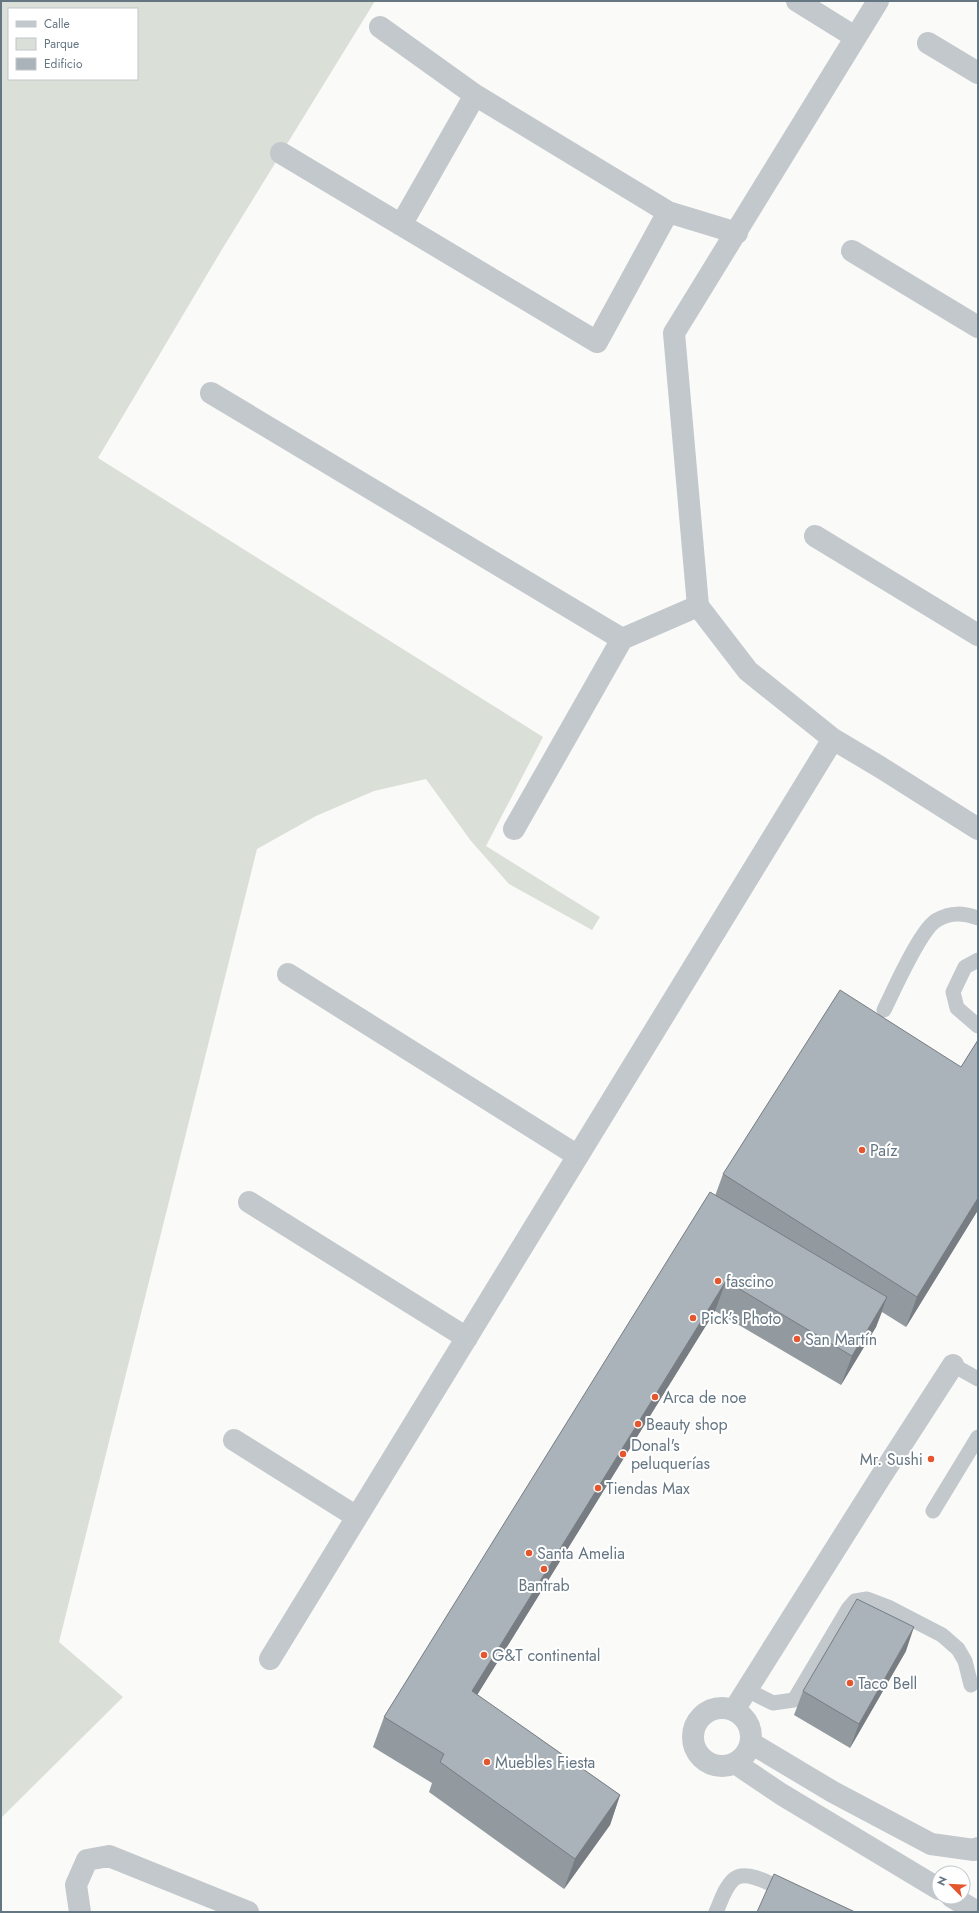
<svg xmlns="http://www.w3.org/2000/svg" width="979" height="1913" font-family="Jost,sans-serif">
  <style>
    .green { fill: #dadfd7; fill-rule: evenodd }
    .lines { fill: none; stroke-linecap: round; stroke-linejoin: round }
    .lane { stroke: #c3c8cc; stroke-width: 15 }
    .street { stroke: #c3c8cc; stroke-width: 22 }
    .wall { fill: #929a9f }
    .shaded-wall { fill: #777d82 }
    .building { fill: #aab3b9; stroke: #777d82 }
    .poi-dot { fill: #e4572e; stroke: #fff; stroke-width: 1.5 }
    .labels { text-anchor: middle; dominant-baseline: central; stroke-width: 4; stroke-linejoin: round; paint-order: stroke }
    .poi-label { font-size: 16px; fill: #657683; stroke: #fff; text-anchor: start }
  </style>
  <rect width="100%" height="100%" fill="#fafaf8"/>
  <path class="green" d="M1,1H375L221,251L98,458L543,737L486,846L600,917L592,930L509,884L471,841L426,779L374,791L316,816L257,849L59,1642L123,1697L1,1818ZM9,9H137V79H9Z"/>
  <g class="lines">
    <path class="lane" d="M978,960L965,967L953,992L957,1008L978,1026
      M884,1010C893,992 921,928 937,920C951,912 963,913 978,918
      M953,1365L978,1379
      M933,1511L978,1437
      M747,1690L773,1703L794,1700L848,1609L855,1601L867,1599L888,1607L942,1635L958,1649L965,1661L971,1685
      M716,1912C721,1901 725,1887 734,1879C747,1868 776,1887 789,1893"/>
    <path class="street" d="M797,1L855,37
      M878,1L674,333L698,606L748,671L833,739L880,767L978,829
      M380,27L475,95L668,212L737,233
      M928,43L978,73
      M281,153L597,342L668,212
      M401,225L475,95
      M852,251L978,327
      M211,393L622,639L698,606
      M815,536L978,635
      M514,829L622,639
      M288,974L578,1156
      M249,1202L467,1338
      M234,1440L357,1517
      M270,1659L833,739
      M693 1737a29 29 0 1 1 58 0a29 29 0 1 1-58 0Z
      M734,1710L880,1478L953,1365
      M751,1743L833,1792L931,1844L974,1850L978,1848
      M735,1763L781,1794L939,1889
      M952,1897L977,1912
      M80,1912L76,1885L87,1860L109,1856L248,1912"/>
  </g>
  <path class="wall" d="M978,1040V1210L906,1327L882,1312L876,1327L841,1385L715,1311L477,1695L620,1795L610,1825L564,1889L429,1792L432,1783L373,1747L384,1717L715,1196L723,1174L961,1067Z
    M906,1651L850,1748L794,1715L803,1691Z"/>
  <path class="shaded-wall" d="M978,1198V1210L906,1327L917,1297Z
    M726,1281L715,1311L461,1721L472,1691Z
    M887,1297L876,1327L841,1385L852,1356Z
    M914,1627L906,1651L850,1748L859,1724Z
    M620,1795L610,1825L564,1889L575,1859Z"/>
  <path class="building" d="M840,990L961,1067L978,1040V1198L917,1297L723,1174Z
    M710,1192L887,1297L852,1356L726,1281L472,1691L620,1795L575,1859L440,1762L444,1754L384,1717Z
    M857,1599L914,1627L859,1724L803,1691Z
    M774,1874L855,1912H757Z"/>
  <g class="poi-dot">
    <circle cx="862" cy="1150" r="4"/>
    <circle cx="718" cy="1281" r="4"/>
    <circle cx="693" cy="1318" r="4"/>
    <circle cx="797" cy="1339" r="4"/>
    <circle cx="655" cy="1397" r="4"/>
    <circle cx="638" cy="1424" r="4"/>
    <circle cx="623" cy="1454" r="4"/>
    <circle cx="931" cy="1459" r="4"/>
    <circle cx="598" cy="1488" r="4"/>
    <circle cx="529" cy="1553" r="4"/>
    <circle cx="544" cy="1569" r="4"/>
    <circle cx="484" cy="1655" r="4"/>
    <circle cx="850" cy="1683" r="4"/>
    <circle cx="487" cy="1762" r="4"/>
  </g>
  <g class="labels">
    <g class="poi-label">
      <text x="870" y="1150">Paíz</text>
      <text x="726" y="1281">fascino</text>
      <text x="701" y="1318">Pick’s Photo</text>
      <text x="805" y="1339">San Martín</text>
      <text x="663" y="1397">Arca de noe</text>
      <text x="646" y="1424">Beauty shop</text>
      <text x="631" y="1445">Donal's<tspan x="631" dy="18">peluquerías</tspan></text>
      <text x="923" y="1459" text-anchor="end">Mr. Sushi</text>
      <text x="606" y="1488">Tiendas Max</text>
      <text x="537" y="1553">Santa Amelia</text>
      <text x="544" y="1585" text-anchor="middle">Bantrab</text>
      <text x="492" y="1655">G&amp;T continental</text>
      <text x="858" y="1683">Taco Bell</text>
      <text x="495" y="1762">Muebles Fiesta</text>
    </g>
  </g>
  <rect width="979" height="1913" fill="none" stroke="#657683" stroke-width="4"/>
  <rect x="8" y="8" width="130" height="72" fill="#ffffff" stroke="#c1c8cd"/>
  <rect x="16" y="21" width="20" height="6" fill="#c3c8cc" stroke="#c1c8cd"/>
  <text x="44" y="28" font-size="12" fill="#657683">Calle</text>
  <rect x="16" y="38" width="20" height="12" fill="#dadfd7" stroke="#c1c8cd"/>
  <text x="44" y="48" font-size="12" fill="#657683">Parque</text>
  <rect x="16" y="58" width="20" height="12" fill="#aab3b9" stroke="#c1c8cd"/>
  <text x="44" y="68" font-size="12" fill="#657683">Edificio</text>
  <g transform="translate(951 1885) rotate(294)"><circle r="19" fill="#ffffff" stroke="#c1c8cd"/>
  <path d="M0-3L7 15L0 10L-7 15Z" fill="#e4572e"/>
  <text y="-6" font-size="11" font-weight="bold" text-anchor="middle" fill="#657683">N</text>
  </g>
</svg>
